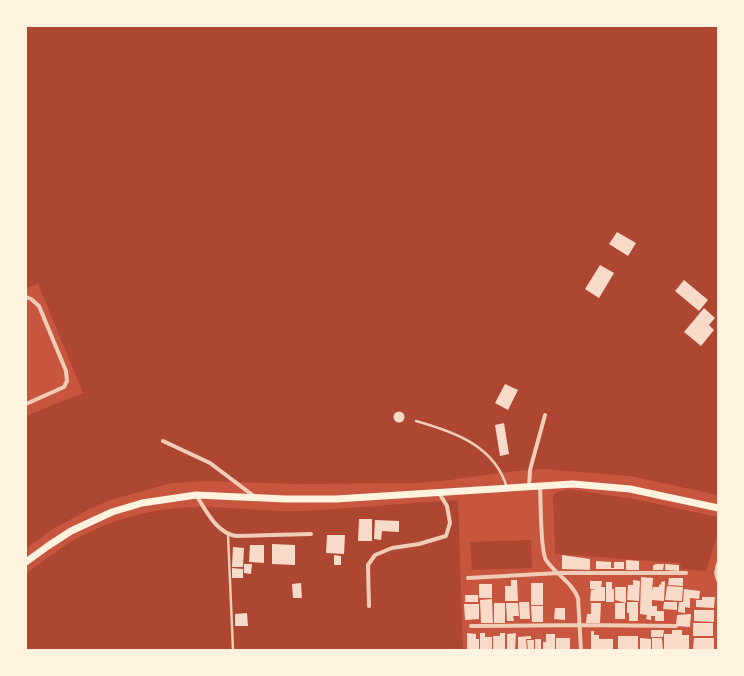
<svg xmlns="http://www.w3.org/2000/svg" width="744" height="676" font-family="Inter,sans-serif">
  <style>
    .green { fill: #ae4732 }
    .building { fill: #f7dbc8 }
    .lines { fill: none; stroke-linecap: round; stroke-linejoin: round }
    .service { stroke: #f1ccb7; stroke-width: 2.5 }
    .minor { stroke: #f1ccb7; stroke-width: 4 }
    .secondary { stroke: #fff3e0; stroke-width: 7 }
  </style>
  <rect width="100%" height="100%" fill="#c8553d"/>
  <path class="green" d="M26,26H718V495L630,476L543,469L516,471L442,481L413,483L297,484L206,481L172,483L110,500L86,511L51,530L26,549V416L83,393L38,284L26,288Z
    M569,489L639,500L718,517V533L706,571L681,569L680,563L555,554L553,496L557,492Z
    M458,500L463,650H26V574C40,563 55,552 70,542C110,519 158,506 204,507C235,507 266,512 298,511C351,509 405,503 458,500Z
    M531,540L532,568L472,570L470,542Z"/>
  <path class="building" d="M617,232L636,243L628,256L609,244Z
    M600,265L614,273L599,298L585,289Z
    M684,280L708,300L699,311L675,291Z
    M704,308L715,318L709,325L714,330L701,346L684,332Z
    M505,384L518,390L508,410L495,403Z
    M393.5 417a5.5 5.5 0 1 1 11 0a5.5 5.5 0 1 1-11 0Z
    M504,423L509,454L500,456L495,425Z
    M359,519H372V541H358Z
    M375,520L399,521V532L382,531L381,540L374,539Z
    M327,535H345L344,554L326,553Z
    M272,544L295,545V565L272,564Z
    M250,545H264V563L249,562Z
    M233,547L244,548L243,567H232Z
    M334,555L341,556V565H334Z
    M562,555L590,559V570L562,569Z
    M626,560L639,561V570H626Z
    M596,561L611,562V568H614V562H624V569H596Z
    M244,564H252L251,574L244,573Z
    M655,564H664L663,570H653V565H655Z
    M665,564L679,565V571L665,570Z
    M232,568L243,569V578H232Z
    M641,577L653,578L652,592L653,587H659V584L661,585V582L665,581L664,601L652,600V606H657V611H664V621H655V616H651V620L646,619L647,615L640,614Z
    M669,578H683V586L668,585Z
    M511,580H517L518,601H505V586H511Z
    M633,580L640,581L639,601L627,600L628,585H633Z
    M590,581H602L601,587H605V601H590L591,590L596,589H590Z
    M606,582H612V589H614V602H606Z
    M301,583L302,598H293L292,584Z
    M531,583H543V605H531Z
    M479,584H492V598H479Z
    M667,586L683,587L682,601L665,600Z
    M615,587H626V603L615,600Z
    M684,589L700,591L699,599L690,598V608L685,607V613L678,612L679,602H683Z
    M465,595H478V602H465Z
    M702,597H715L714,608L696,607V600H702Z
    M492,599L493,623H481L480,600Z
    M519,602H529L530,619H520Z
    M627,602H638V621H629V613H627Z
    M664,602H677V610L663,609Z
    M494,603H505V623H494Z
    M506,603H518L519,616H513L514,621H507Z
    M591,603H601L600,623H586L587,614H591Z
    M615,603H625V619H615Z
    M464,604H479V619L465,620Z
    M531,606H543V622H532Z
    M555,608H565V620L554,619Z
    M694,610H714V622L694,621Z
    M247,613L248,626H235V614Z
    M691,614L690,627L676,626L677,615Z
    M693,623H713V636H693Z
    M651,630H664L663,637H651Z
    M672,630H682V635H689V650H676V635V650H664V634H672Z
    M591,631H594V635H599V639H613V650H591Z
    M467,633L476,634V639H479V650H467Z
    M480,633H485V637H492V650H480Z
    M500,633H505V650H493V636H500Z
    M516,633L515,650H507V634Z
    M546,634H555V650H543V642H546Z
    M531,636V639H526L527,650H518V637Z
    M618,636H638V650H618Z
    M556,638H570V650H556Z
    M640,638L651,639V650H640Z
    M652,638H662L663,650H652Z
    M694,638H714V649H693Z
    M535,639H541V650H535Z
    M527,640H534V650H528Z"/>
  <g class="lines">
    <path class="service" d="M416,421C455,432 495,446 507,488
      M228,535L233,650"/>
    <path class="minor" d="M26,297L31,299L39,306L66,371L67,381L64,387L26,404
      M163,441L210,463L255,497
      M529,486L530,470L545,415
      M540,486C541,500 540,550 546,560C555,574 572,582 578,598L581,650
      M196,495C206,510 216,533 236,536L311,534
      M718,564L716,573L718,580
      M468,578L559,573H686
      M369,606L368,565L375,555L392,548L419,544L446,536L450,523L447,506L439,493
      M471,626L580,625L676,626"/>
    <path class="secondary" d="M26,562L48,546L71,531L112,512L142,503L196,495L285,499H336L573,484L630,489L718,508"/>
  </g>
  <rect width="744" height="676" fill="none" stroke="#fff3e0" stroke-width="54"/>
</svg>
